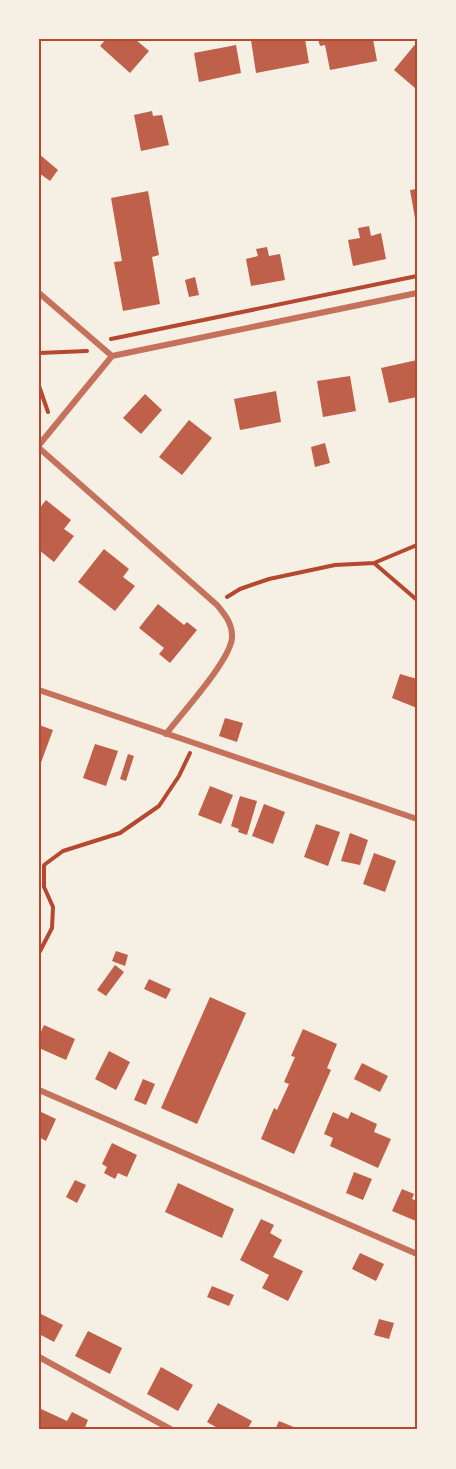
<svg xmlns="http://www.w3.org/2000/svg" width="456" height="1469" font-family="'Titillium Web',sans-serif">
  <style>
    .building { fill: #bf614a }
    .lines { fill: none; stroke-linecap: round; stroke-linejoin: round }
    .path { stroke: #b5482f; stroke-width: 4 }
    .minor { stroke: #c5725c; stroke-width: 6 }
    .neatline { fill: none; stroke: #b5482f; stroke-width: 2 }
  </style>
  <rect width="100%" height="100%" fill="#f6efe4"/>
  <path class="building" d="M106,39H135L149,51L130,73L100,46Z
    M257,39H305L309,63L256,73L251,40Z
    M318,39H339V41L373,39L377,61L330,70L325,45L320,46Z
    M417,42V85L415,88L394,70Z
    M236,45L241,73L199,82L194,53Z
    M152,111L153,116L162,115L169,145L141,151L134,115Z
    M39,154L58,170L50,181L39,173Z
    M417,189V224H416L410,190Z
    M148,191L159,255L152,257L160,304L123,311L114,262L122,261L111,198Z
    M369,226L371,236L381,233L386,259L353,266L348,240L360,238L358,228Z
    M267,247L269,256L280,254L285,280L251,286L246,259L258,256L256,249Z
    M195,277L199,295L189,297L185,280Z
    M417,360V397L389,403L381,368Z
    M350,376L356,411L323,417L317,381Z
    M276,391L281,422L240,430L234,399Z
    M145,394L162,410L141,434L123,418Z
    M189,420L212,438L182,475L159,457Z
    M325,443L330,463L315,467L311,447Z
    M46,500L71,520L64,529L74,536L54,562L39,550V509Z
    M104,549L129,569L123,577L135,586L115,611L78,582Z
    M158,604L184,625L187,622L197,630L170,663L159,654L164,648L139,628Z
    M400,674L417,679V708L392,698Z
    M225,718L243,723L237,742L219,736Z
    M39,725L53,730L39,768Z
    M95,744L118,751L106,786L83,778Z
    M128,754L134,756L126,781L120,779Z
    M210,786L233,795L221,824L198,815Z
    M240,796L257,801L247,835L238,832L239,829L231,826Z
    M264,804L285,812L273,844L252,836Z
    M316,824L340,832L328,866L304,857Z
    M350,833L368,840L360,865L341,861Z
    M374,853L396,861L385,892L363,884Z
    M116,951L128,955L125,966L112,961Z
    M115,965L124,972L106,996L97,990Z
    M149,979L171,989L166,999L144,989Z
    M210,997L246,1013L197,1124L161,1108Z
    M44,1025L75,1039L66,1060L39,1048V1036Z
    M303,1029L337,1044L327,1068L331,1070L294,1154L261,1139L274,1108L277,1110L289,1084L284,1082L295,1057L291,1056Z
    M109,1051L130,1062L116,1090L95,1079Z
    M362,1063L388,1076L380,1092L354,1079Z
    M143,1079L155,1084L146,1105L134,1100Z
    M39,1111L56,1119L46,1141L39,1137Z
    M333,1112L348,1119L351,1112L377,1124L374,1132L391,1139L378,1168L330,1146L333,1138L324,1134Z
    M112,1143L137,1155L127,1177L118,1173L115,1179L104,1173L107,1167L102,1164Z
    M354,1172L372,1179L363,1200L346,1193Z
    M75,1180L86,1185L77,1203L66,1197Z
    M178,1183L234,1209L222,1238L165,1212Z
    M402,1189L414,1194L412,1199L417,1201L416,1221L392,1211Z
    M261,1219L274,1225L270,1233L282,1240L273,1257L303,1271L288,1301L262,1288L269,1275L240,1260Z
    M360,1253L384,1264L376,1281L352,1269Z
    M212,1286L234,1295L229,1306L207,1297Z
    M39,1313L63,1325L54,1342L39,1334Z
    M379,1319L394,1323L389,1339L374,1335Z
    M88,1331L122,1348L110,1374L75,1356Z
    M161,1367L193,1385L178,1411L147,1394Z
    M218,1403L252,1421L247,1430H221L207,1422Z
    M39,1408L67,1421L72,1412L88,1420L84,1430H39Z
    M279,1421L301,1430H275Z"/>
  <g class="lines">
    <path class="path" d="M111,339L417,276
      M39,353L87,351
      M39,386L48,412
      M374,563L417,600
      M227,597L240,589L269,579L335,565L374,563L417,545
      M39,953L52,928L53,907L44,887V865L63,851L120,833L159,806L179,776L190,753"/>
    <path class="minor" d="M39,293L112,356
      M39,445L112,356L417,293
      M39,448L217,605C225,615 233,624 232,638C230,661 181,714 166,734
      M39,690L417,819
      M39,1090L417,1254
      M39,1357L172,1430"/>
  </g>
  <rect width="456" height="1469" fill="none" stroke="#f6efe4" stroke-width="81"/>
  <rect x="40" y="40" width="376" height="1388" class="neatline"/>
</svg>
